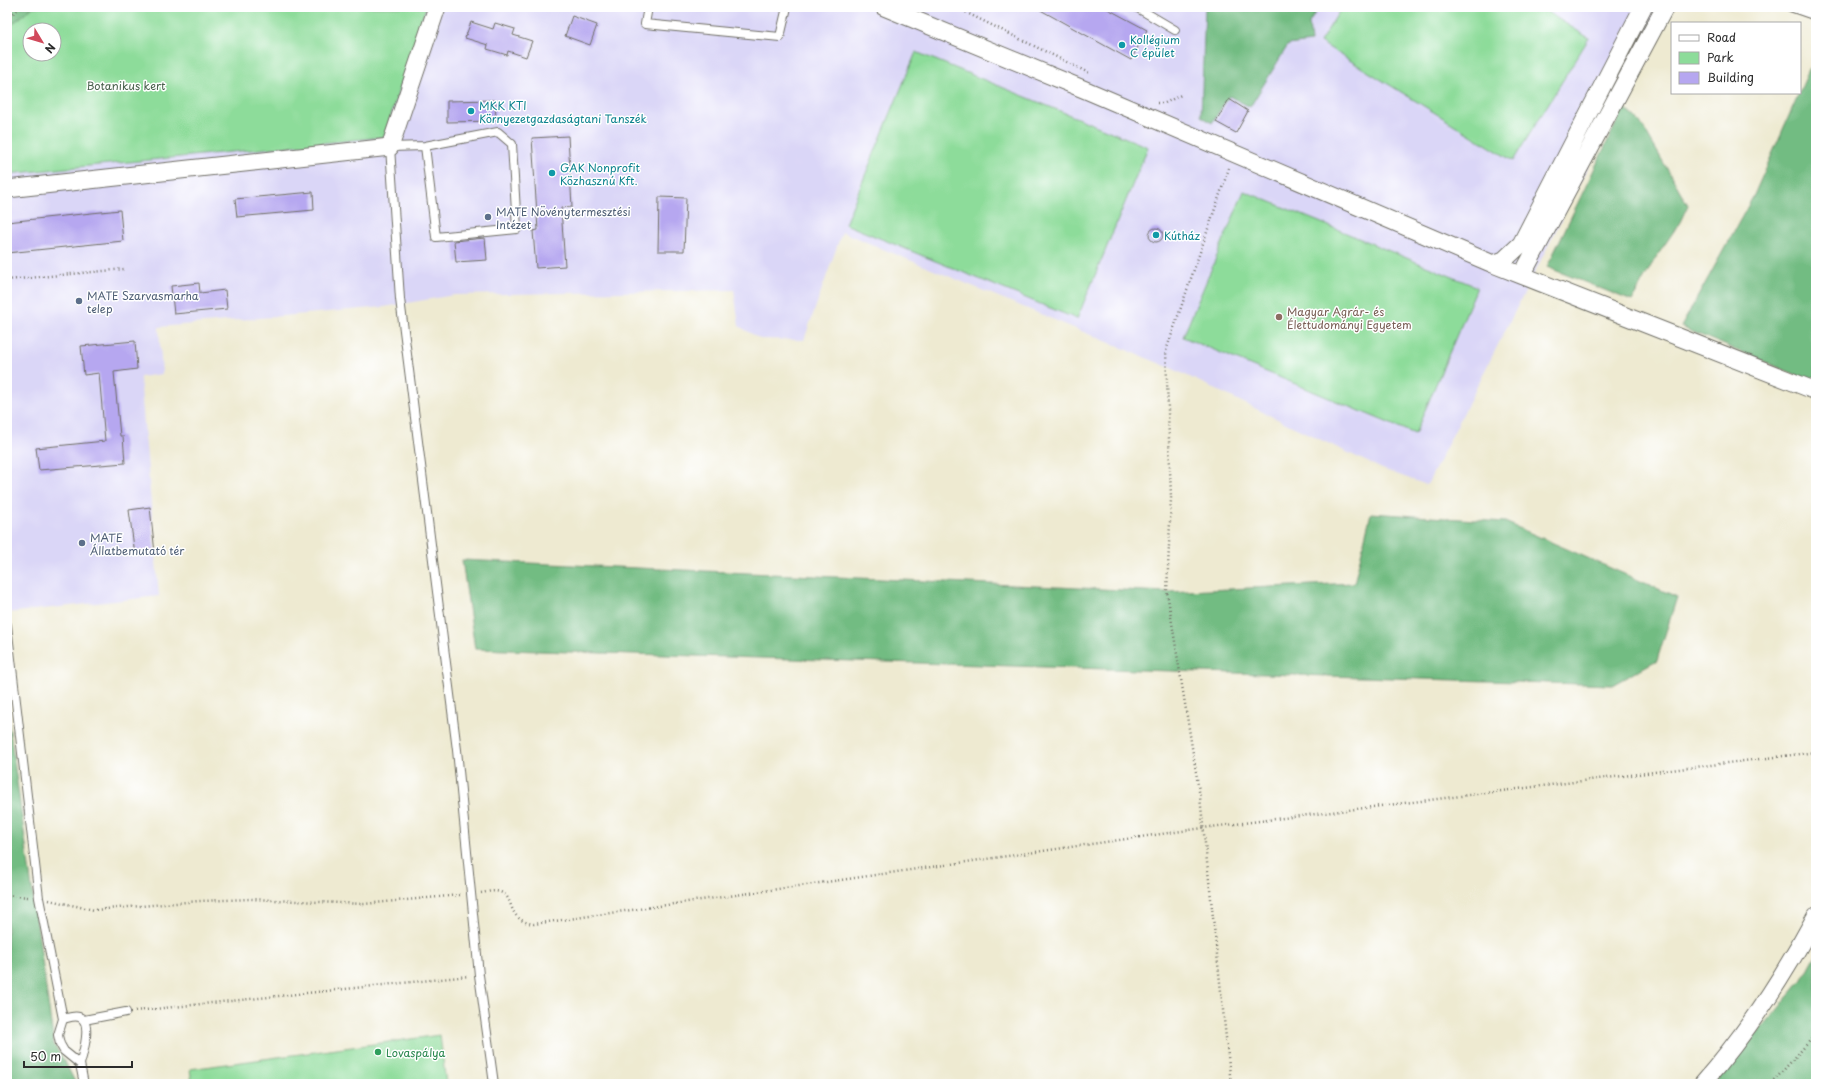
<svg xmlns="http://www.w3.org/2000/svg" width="1823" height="1091" font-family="'Playpen Sans',sans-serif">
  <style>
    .built { fill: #dad6f7 }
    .green { fill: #8ddc9a; stroke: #5c8462; fill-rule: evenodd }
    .forest { fill: #72bc82; stroke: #4e7456 }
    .building { fill: #b6a7f0 }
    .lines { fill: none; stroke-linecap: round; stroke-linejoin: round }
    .lane-casing { stroke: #6f6e65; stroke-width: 10 }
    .street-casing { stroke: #6f6e65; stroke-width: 19 }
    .path { stroke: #6f6e65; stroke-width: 2.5; stroke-dasharray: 1 3; stroke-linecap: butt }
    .lane { stroke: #fff; stroke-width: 8 }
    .street { stroke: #fff; stroke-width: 17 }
    .culture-dot { fill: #0f9aa8; stroke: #fff; stroke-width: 1.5 }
    .service-dot { fill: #5c6f8a; stroke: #fff; stroke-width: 1.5 }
    .education-dot { fill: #8d6e63; stroke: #fff; stroke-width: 1.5 }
    .leisure-dot { fill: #2e9e5b; stroke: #fff; stroke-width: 1.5 }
    .labels { text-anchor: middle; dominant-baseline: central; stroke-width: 3; stroke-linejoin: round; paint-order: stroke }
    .culture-label { font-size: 11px; fill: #0d838f; stroke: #fff; text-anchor: start }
    .park-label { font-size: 11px; fill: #48604c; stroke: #fff }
    .service-label { font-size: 11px; fill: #4e5e75; stroke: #fff; text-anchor: start }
    .education-label { font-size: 11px; fill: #785e54; stroke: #fff; text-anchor: start }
    .leisure-label { font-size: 11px; fill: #27864d; stroke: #fff; text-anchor: start }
  </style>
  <rect width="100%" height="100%" fill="#fff"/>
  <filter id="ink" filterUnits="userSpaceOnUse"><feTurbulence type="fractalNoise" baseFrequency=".025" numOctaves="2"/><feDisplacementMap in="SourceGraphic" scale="8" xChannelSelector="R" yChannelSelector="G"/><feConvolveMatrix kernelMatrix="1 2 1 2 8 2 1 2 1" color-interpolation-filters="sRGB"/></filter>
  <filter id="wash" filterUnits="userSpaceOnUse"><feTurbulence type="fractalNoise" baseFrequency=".012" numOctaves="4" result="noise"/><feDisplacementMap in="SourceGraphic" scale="16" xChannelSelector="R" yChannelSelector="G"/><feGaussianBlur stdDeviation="0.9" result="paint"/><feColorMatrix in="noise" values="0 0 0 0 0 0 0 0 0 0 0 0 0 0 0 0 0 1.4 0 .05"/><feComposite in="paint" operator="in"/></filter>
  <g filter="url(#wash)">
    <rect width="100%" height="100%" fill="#eeead1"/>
    <path class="built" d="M426,7H1669L1427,485L1382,469L1173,369L842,232L804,340L760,339L739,326L734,290L454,295L384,307L159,327L162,374L140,377L159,596L7,613V174L384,137Z"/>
    <path class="green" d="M33,7H426L384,137L7,174V28ZM30,30H54V54H30Z
      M1342,7H1539L1589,38L1513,161L1320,42Z
      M916,52L1148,147L1077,319L845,224Z
      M1244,191L1477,287L1415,434L1183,337Z
      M440,1035L446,1084H192L190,1069Z"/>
    <path class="forest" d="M7,7H33L7,28Z
      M1205,7H1319L1309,23L1311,42L1288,45L1250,107L1229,96L1212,123L1201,116Z
      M1810,68L1816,71V383L1681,327L1754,195Z
      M1624,107L1640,122L1688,205L1680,222L1653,262L1632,301L1547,267Z
      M1371,513L1505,522L1677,597L1657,660L1612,685L475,649L462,560L1167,592L1354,583Z
      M7,711L54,1045L65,1062L76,1084H7Z
      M1816,955V1080L1813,1084H1714L1802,981Z"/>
    <g id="blocks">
      <path class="building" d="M1035,7H1104L1147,30L1131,60Z
        M572,16L597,25L590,45L565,36Z
        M471,22L493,29L495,23L515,29L513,35L532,41L526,57L508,51L507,55L487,49L488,45L465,38Z
        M1229,99L1248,111L1236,133L1216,122Z
        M495,100L496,121L447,122V101Z
        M568,136L572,207L561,208L565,266L536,268L533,231L538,230L532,138Z
        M313,192L314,210L237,217L235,199Z
        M659,197L686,198L684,251H658Z
        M120,210L123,241L7,253V222Z
        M1149 235a7 7 0 1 1 14 0a7 7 0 1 1-14 0Z
        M485,238L487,260L456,262L454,241Z
        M199,283L200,293L225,290L227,309L174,314L171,286Z
        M135,341L137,369L114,372L120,436H123L125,463L39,470L36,448L105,441L99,373L84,375L81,346Z
        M150,507L155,553L135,555L129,510Z"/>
    </g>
  </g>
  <g filter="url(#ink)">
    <use href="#blocks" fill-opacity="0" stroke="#6f6e65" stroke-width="1"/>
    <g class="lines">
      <defs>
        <path id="lane" d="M648,7L645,24L780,37L787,7
          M1136,7L1175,30
          M1790,7L1816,16
          M425,146L436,237L517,229L512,144L498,132L425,146L390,147L400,299L457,750L479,975L494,1084
          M7,625L39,898L63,1019L58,1035L60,1044L64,1051L80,1064L84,1084
          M63,1019C68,1018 74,1015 79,1017C93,1021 83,1054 80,1064
          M84,1020L126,1012"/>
        <path id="street" d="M884,7L1088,91L1493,264L1816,391
          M7,189L390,147L437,7
          M1493,264L1504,260L1521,244L1643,7
          M1522,275L1665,7
          M1702,1084C1747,1033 1784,976 1816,916"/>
      </defs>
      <use href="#lane" class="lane-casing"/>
      <use href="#street" class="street-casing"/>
      <path class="path" d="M955,7L1091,74
        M7,18L21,7
        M1157,103H1165L1181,95
        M1229,168L1166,351L1171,498L1167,592L1200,797L1231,1084
        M7,280L124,269
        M481,893C487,892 494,890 500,892C516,897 505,920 534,924L1203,828L1816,752
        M7,895L28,897
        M49,900L94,910L199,901L251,899L364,904L460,895
        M135,1011L469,976
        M1771,1084L1816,1034"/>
      <use href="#lane" class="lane"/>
      <use href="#street" class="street"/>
    </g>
  </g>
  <g class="culture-dot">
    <circle cx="1122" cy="45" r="4"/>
    <circle cx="471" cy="111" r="4"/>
    <circle cx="552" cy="173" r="4"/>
    <circle cx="1156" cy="235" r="4"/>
  </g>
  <g class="service-dot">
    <circle cx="488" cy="217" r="4"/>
    <circle cx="79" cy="301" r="4"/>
    <circle cx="82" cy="543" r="4"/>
  </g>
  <circle class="education-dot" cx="1279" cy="317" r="4"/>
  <circle class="leisure-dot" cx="378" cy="1052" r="4"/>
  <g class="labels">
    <g class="culture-label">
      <text x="1130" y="39">Kollégium<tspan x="1130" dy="13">C épület</tspan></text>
      <text x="479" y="105">MKK KTI<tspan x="479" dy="13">Környezetgazdaságtani Tanszék</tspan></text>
      <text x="560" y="167">GAK Nonprofit<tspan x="560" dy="13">Közhasznú Kft.</tspan></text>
      <text x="1164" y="235">Kútház</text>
    </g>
    <g class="park-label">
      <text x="126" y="85">Botanikus kert</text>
    </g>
    <g class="service-label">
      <text x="496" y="211">MATE Növénytermesztési<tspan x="496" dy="13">Intézet</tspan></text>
      <text x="87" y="295">MATE Szarvasmarha<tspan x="87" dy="13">telep</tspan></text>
      <text x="90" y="537">MATE<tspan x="90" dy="13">Állatbemutató tér</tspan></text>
    </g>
    <g class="education-label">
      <text x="1287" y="311">Magyar Agrár- és<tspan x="1287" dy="13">Élettudományi Egyetem</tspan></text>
    </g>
    <g class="leisure-label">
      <text x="386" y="1052">Lovaspálya</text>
    </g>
  </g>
  <rect width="1823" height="1091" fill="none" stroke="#fff" stroke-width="24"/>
  <rect x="1671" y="22" width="130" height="72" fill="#ffffff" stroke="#aaaaaa"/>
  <rect x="1679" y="35" width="20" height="6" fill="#ffffff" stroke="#aaaaaa"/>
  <text x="1707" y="42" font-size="12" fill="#2b2b2b">Road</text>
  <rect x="1679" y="52" width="20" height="12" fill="#8ddc9a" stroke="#aaaaaa"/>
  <text x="1707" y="62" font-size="12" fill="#2b2b2b">Park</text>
  <rect x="1679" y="72" width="20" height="12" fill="#b6a7f0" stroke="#aaaaaa"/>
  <text x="1707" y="82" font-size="12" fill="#2b2b2b">Building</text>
  <g transform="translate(42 42) rotate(128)"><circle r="19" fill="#ffffff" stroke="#aaaaaa"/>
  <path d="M0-3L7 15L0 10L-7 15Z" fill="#d1495b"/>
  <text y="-6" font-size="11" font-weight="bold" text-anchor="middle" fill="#2b2b2b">N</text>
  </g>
  <path d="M24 1061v6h108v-6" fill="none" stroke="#2b2b2b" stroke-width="2"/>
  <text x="30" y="1061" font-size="12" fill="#2b2b2b" stroke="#ffffff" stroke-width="3" paint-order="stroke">50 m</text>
</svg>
